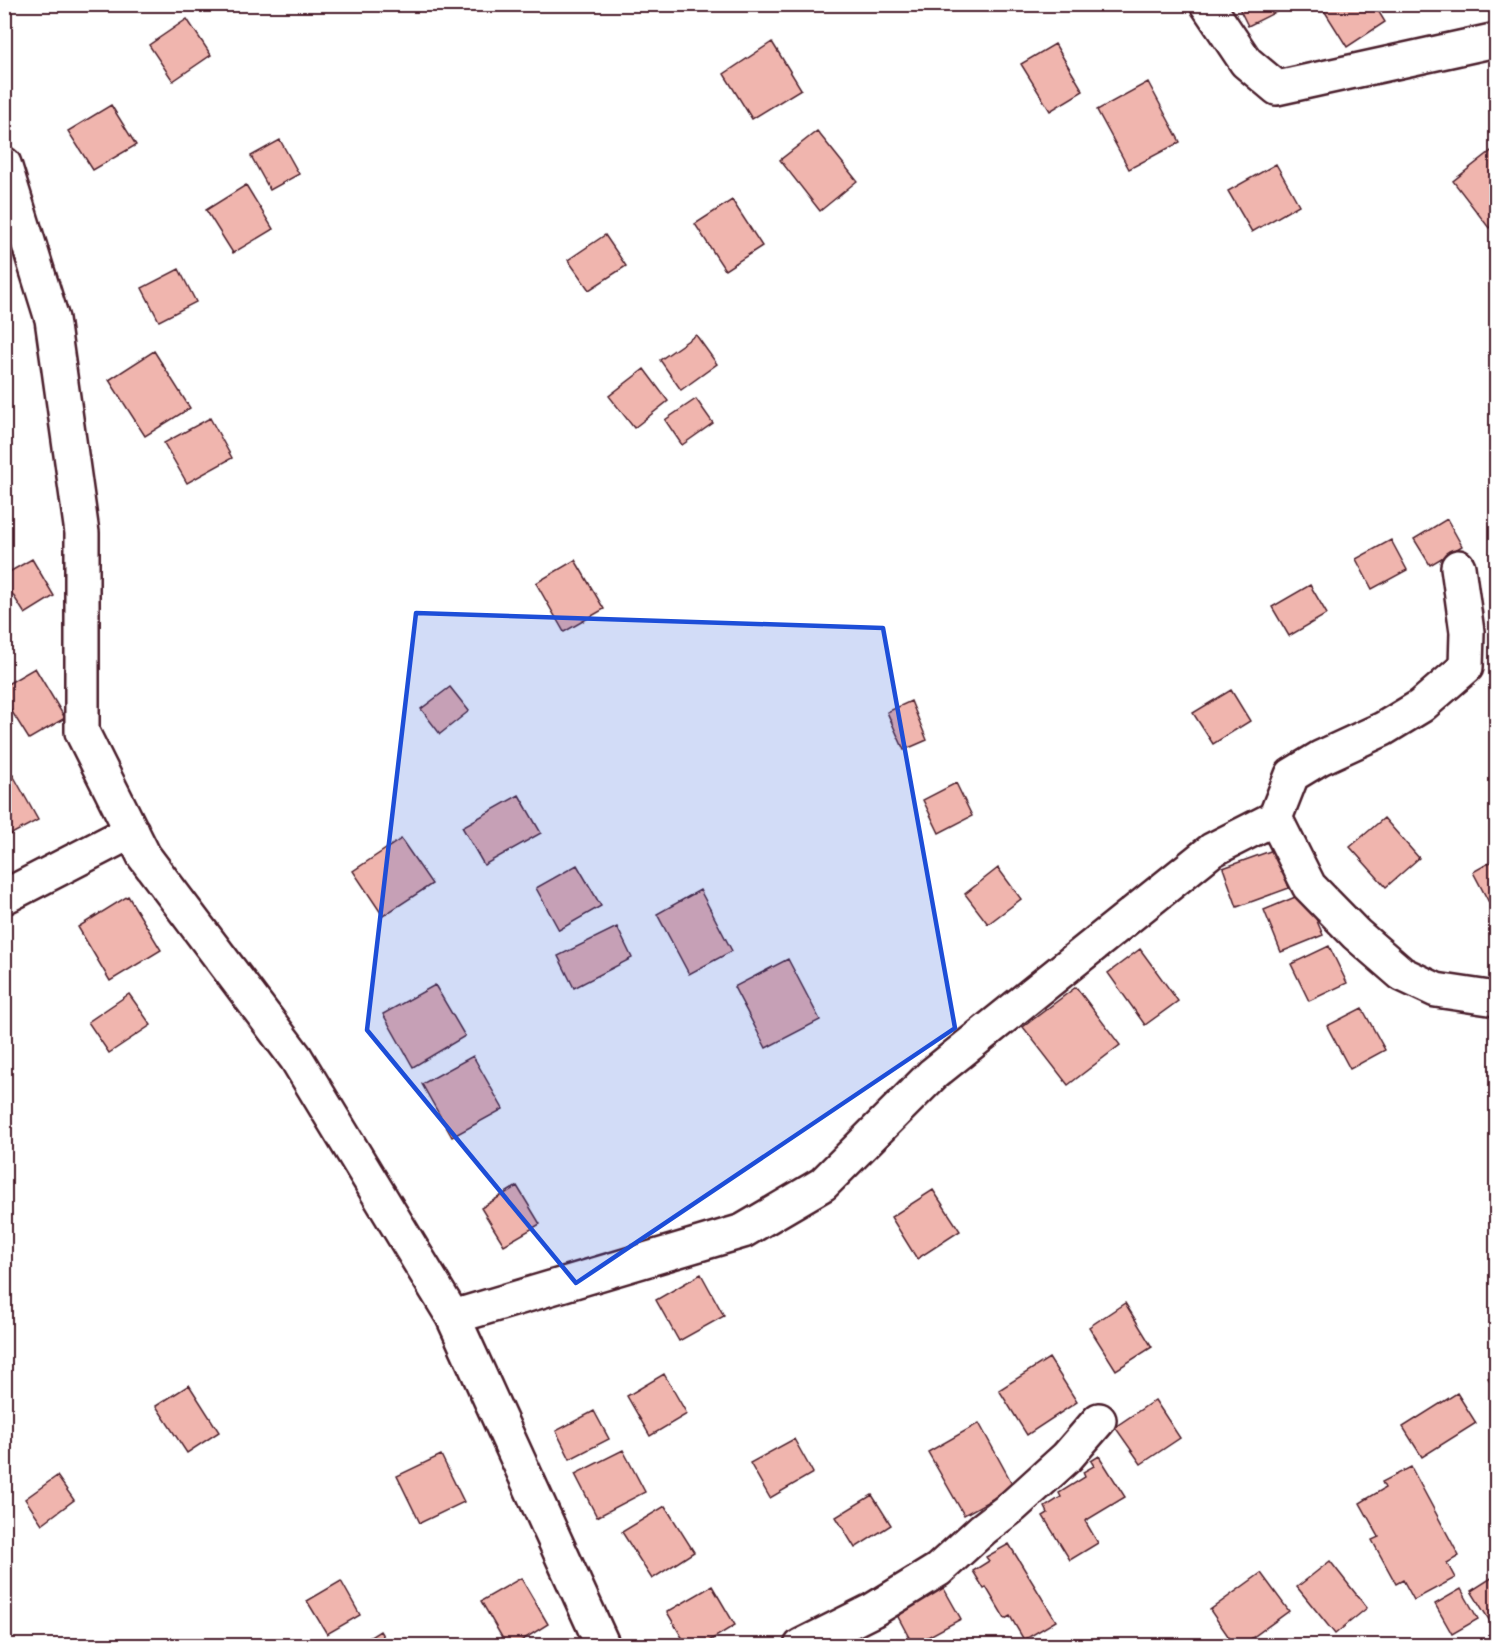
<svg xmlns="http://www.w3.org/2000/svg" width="1501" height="1650" font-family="'Gochi Hand',sans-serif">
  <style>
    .building { fill: #f0b5ae; stroke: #4a1f2b; stroke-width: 1.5 }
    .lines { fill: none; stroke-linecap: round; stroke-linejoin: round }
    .minor-casing { stroke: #4a1f2b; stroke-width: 38 }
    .minor { stroke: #fff; stroke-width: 33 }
    .marked { fill: #1d4ed8; fill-opacity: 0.2; stroke: #1d4ed8; stroke-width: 4.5; stroke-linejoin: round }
  </style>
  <rect width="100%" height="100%" fill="#fff"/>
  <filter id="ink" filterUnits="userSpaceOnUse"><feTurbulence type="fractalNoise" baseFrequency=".0167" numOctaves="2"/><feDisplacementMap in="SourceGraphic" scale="12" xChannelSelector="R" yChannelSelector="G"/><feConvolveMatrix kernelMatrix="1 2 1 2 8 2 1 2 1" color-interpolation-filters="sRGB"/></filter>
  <g filter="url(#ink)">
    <path class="building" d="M1237,4H1280L1282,9L1248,26Z
      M1320,4H1374L1385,22L1347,47Z
      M187,19L211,55L173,81L149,45Z
      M772,42L801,89L752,119L724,74Z
      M1055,44L1083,91L1050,111L1021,64Z
      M1148,82L1180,142L1129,169L1097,110Z
      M111,105L136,145L93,170L68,131Z
      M817,131L857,181L820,211L780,160Z
      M280,140L299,174L270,190L251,156Z
      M1495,148L1496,222L1489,228L1453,181Z
      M1276,164L1299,205L1252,232L1228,191Z
      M246,185L273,229L233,253L206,210Z
      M732,200L762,246L725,270L695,224Z
      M605,235L626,266L589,290L568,260Z
      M179,269L196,302L159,321L142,288Z
      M696,335L717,364L681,390L660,360Z
      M154,351L190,408L145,436L109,380Z
      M644,369L668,401L634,428L609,396Z
      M696,399L713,423L682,445L665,420Z
      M210,418L232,458L187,483L164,443Z
      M1447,519L1462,546L1430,565L1414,539Z
      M1391,540L1407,570L1372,589L1356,559Z
      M32,559L54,596L25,614L4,581V575Z
      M575,560L604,609L564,632L536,583Z
      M1310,585L1327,614L1289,636L1272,607Z
      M35,668L65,718L29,739L4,699V686Z
      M450,687L469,711L440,734L421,709Z
      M1231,690L1250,721L1213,744L1193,713Z
      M911,701L927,740L904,750L887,712Z
      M13,775L38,820L4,838V779Z
      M956,783L972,816L939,833L923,800Z
      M519,795L541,833L484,865L462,827Z
      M1384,818L1419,858L1386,887L1350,847Z
      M401,839L432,884L383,916L353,871Z
      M1276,849L1289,888L1237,907L1223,868Z
      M1496,859V909L1493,910L1473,872Z
      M577,865L601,906L559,930L536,888Z
      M998,868L1021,899L988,924L965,894Z
      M700,890L732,951L689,974L657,914Z
      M1305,893L1323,935L1281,952L1264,910Z
      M128,896L161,950L110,981L78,927Z
      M617,927L632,958L574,988L558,956Z
      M1329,946L1347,983L1309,1001L1291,964Z
      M1140,949L1178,1001L1145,1025L1108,973Z
      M788,959L820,1020L766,1048L734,987Z
      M435,985L465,1036L413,1067L383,1014Z
      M1076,987L1120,1045L1068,1085L1023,1027Z
      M129,994L151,1025L109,1053L88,1022Z
      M1362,1008L1385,1050L1350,1069L1327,1026Z
      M473,1056L503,1109L452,1137L422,1084Z
      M517,1186L540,1224L504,1245L481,1208Z
      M933,1190L960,1231L917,1259L891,1217Z
      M701,1274L724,1316L679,1341L656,1300Z
      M1125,1303L1152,1347L1116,1370L1089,1327Z
      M1049,1358L1077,1402L1027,1435L999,1390Z
      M1496,1373V1391L1488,1378Z
      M664,1374L687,1414L650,1436L627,1396Z
      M189,1385L219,1432L187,1453L156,1406Z
      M1457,1393L1476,1423L1422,1457L1403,1427Z
      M1155,1400L1180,1438L1141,1464L1115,1427Z
      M594,1411L609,1439L570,1459L556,1431Z
      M979,1423L1014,1487L964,1515L928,1452Z
      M794,1439L813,1473L770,1498L750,1463Z
      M623,1450L645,1492L597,1517L575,1474Z
      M441,1455L464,1502L420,1523L397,1476Z
      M1099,1456L1125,1497L1085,1521L1098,1543L1070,1560L1043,1516L1048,1513L1045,1507L1061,1497L1059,1493L1085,1477L1083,1472L1094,1466L1091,1461Z
      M1411,1467L1459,1556L1447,1563L1455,1578L1414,1600L1403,1580L1396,1584L1372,1540L1379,1537L1360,1503L1385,1488L1382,1482Z
      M57,1476L74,1500L42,1524L25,1499Z
      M872,1495L891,1525L855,1548L836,1517Z
      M665,1506L694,1552L652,1579L622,1532Z
      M1009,1544L1056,1621L1024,1640L1010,1616L1005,1619L986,1587L984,1589L973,1571L989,1561L986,1557Z
      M1330,1561L1367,1608L1335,1634L1297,1587Z
      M1261,1573L1289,1611L1241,1646H1235L1210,1610Z
      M1496,1575V1631L1471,1591Z
      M521,1578L548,1624L513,1646H507L481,1601Z
      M341,1581L360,1615L327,1634L307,1601Z
      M712,1586L735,1625L701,1646H687L667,1612Z
      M943,1587L961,1619L913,1645L896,1613Z
      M1461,1589L1478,1619L1452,1634L1435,1604Z
      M380,1631L389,1646H356Z"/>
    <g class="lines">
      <defs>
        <path id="minor" d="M1207,4L1246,62L1277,88L1496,40
          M4,164L52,319L82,533V732L144,856L296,1058L453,1317L603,1646
          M1458,567L1467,632L1466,667L1421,706L1383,729L1320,758L1292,775L1275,818L1309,886L1356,934L1402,974L1436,990L1496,999
          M4,897L132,831
          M453,1317L743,1231L823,1184L933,1074L1212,850L1275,818
          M801,1646L873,1610L938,1570L983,1529L1013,1506L1067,1457L1099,1420"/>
      </defs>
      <use href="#minor" class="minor-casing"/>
      <use href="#minor" class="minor"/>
    </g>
  </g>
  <path class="marked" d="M416,613L883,628L955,1028L576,1283L367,1030Z"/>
  <rect width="1501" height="1650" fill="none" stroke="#fff" stroke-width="24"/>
  <rect x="12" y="12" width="1477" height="1626" fill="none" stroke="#4a1f2b" stroke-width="2" filter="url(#ink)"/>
</svg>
